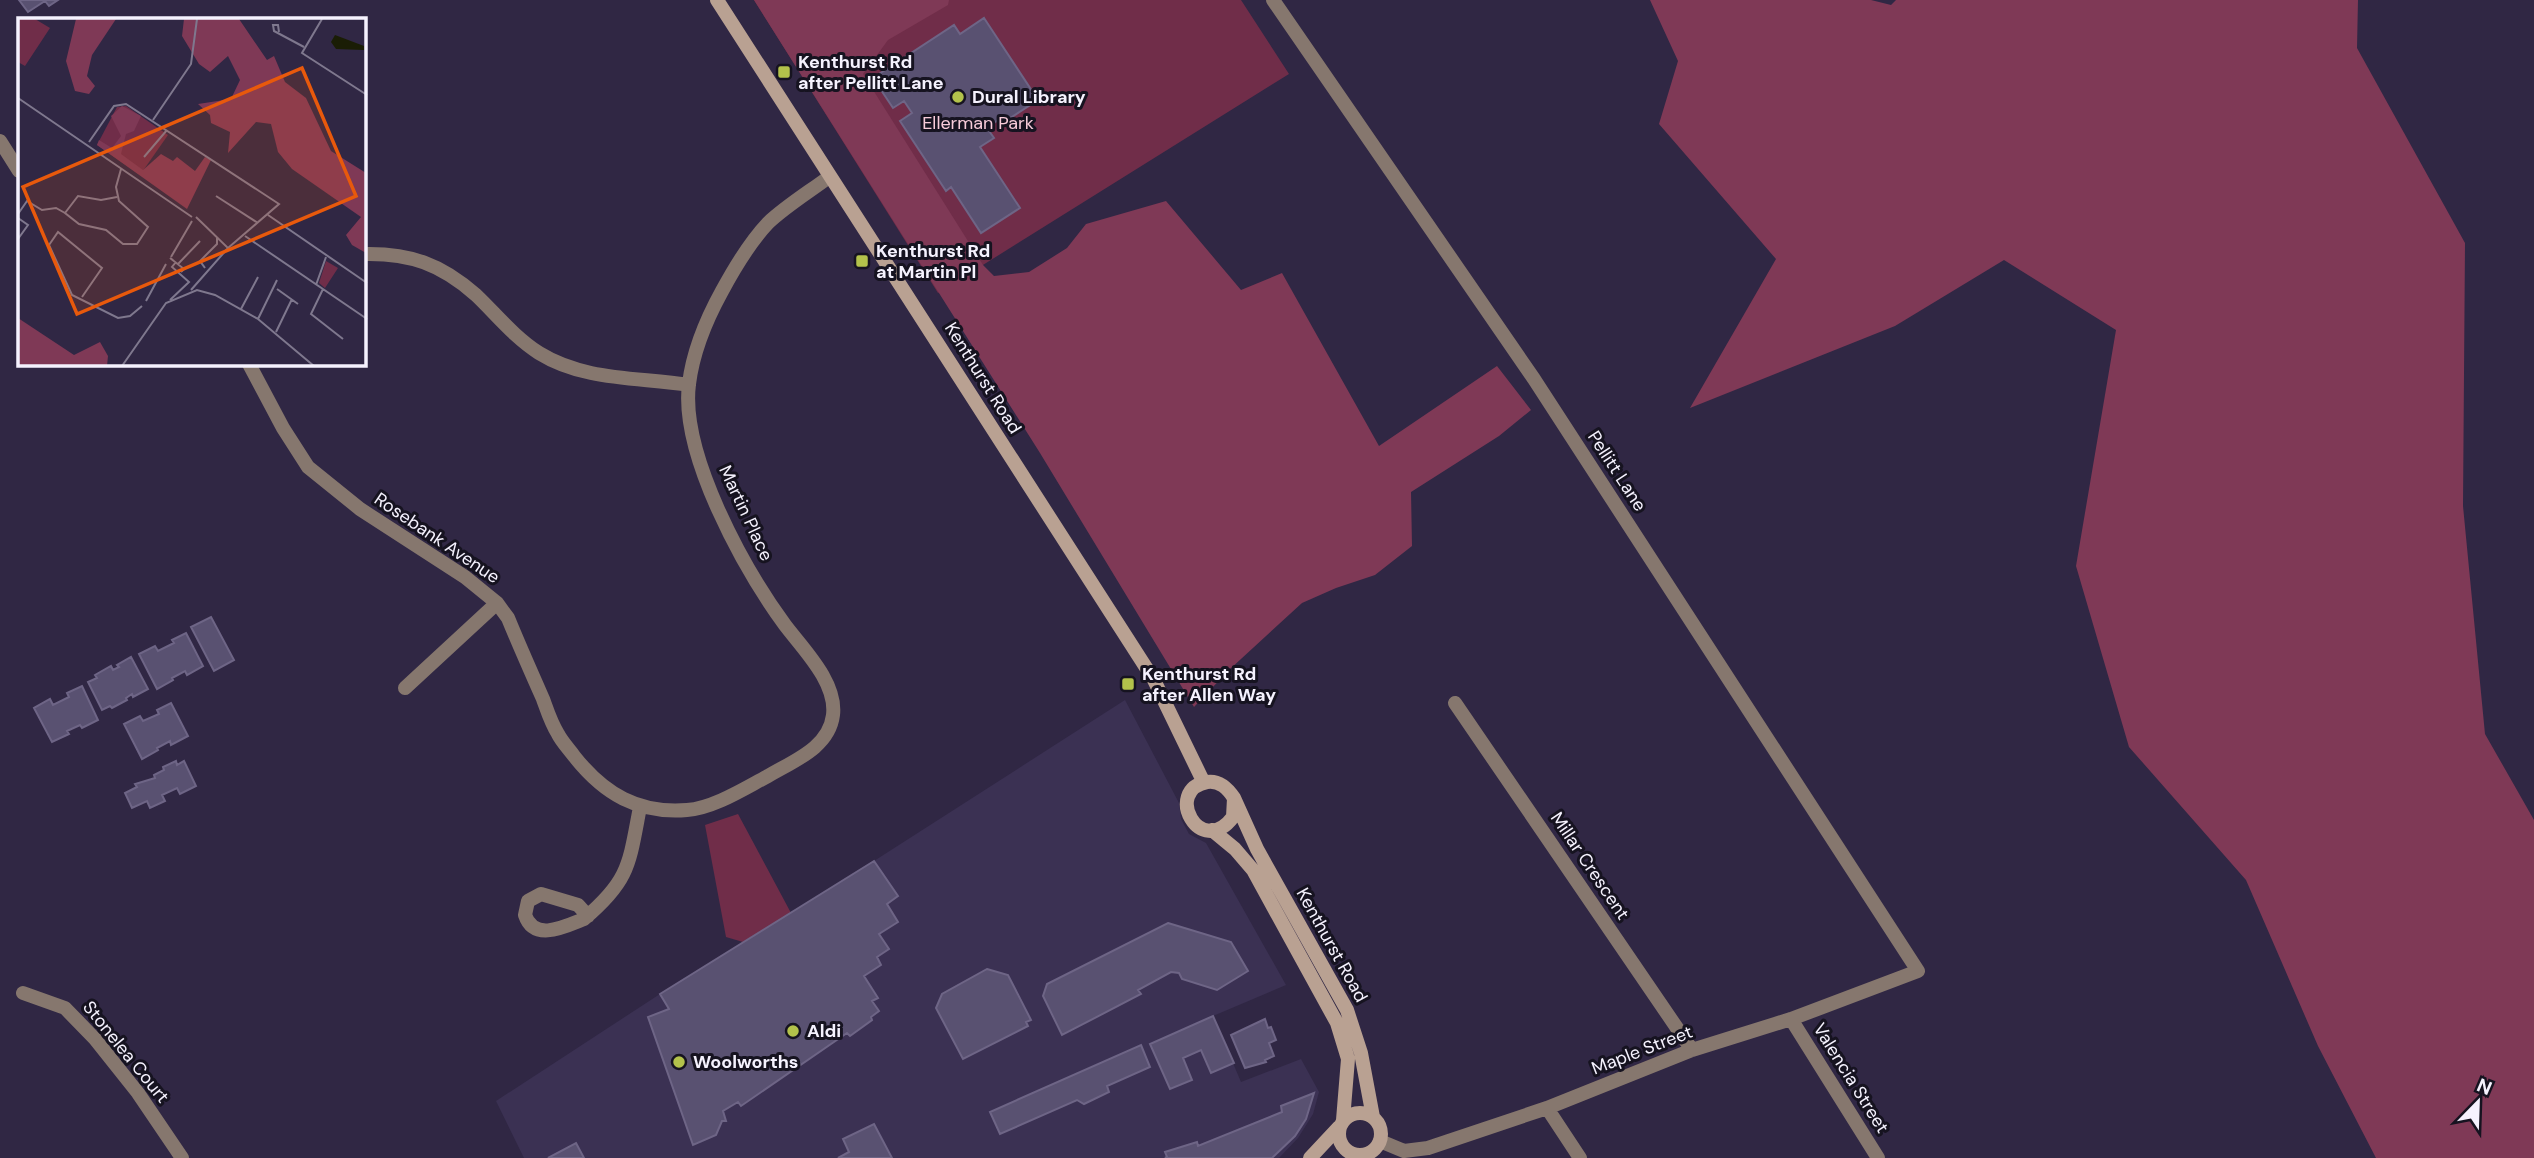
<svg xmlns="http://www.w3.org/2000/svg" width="2534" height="1158" font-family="'DM Sans',sans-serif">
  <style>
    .built { fill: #3b3153 }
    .green { fill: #702d49 }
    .forest { fill: #7f3956 }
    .building { fill: #595171; stroke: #6e6586; stroke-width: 2 }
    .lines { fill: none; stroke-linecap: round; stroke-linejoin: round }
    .minor { stroke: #86776e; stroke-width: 14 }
    .secondary { stroke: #b9a192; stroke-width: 14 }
    .poi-dot { fill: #b3c24b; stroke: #161320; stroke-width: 2.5 }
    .labels { text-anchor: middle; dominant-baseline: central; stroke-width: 6; stroke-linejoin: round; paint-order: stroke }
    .poi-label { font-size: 18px; font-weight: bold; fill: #f5f2fe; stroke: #161320; text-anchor: start }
    .park-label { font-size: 18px; fill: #f8ccda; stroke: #161320 }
    .street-label { font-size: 18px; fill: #f5f2fe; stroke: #161320 }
    .inset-road { fill: none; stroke: #7f788e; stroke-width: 2 }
    .view { fill: #e8590c; fill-opacity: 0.15; stroke: #e8590c; stroke-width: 3.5 }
    .inset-edge { fill: none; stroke: #f5f2fe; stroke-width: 3.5 }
  </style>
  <rect width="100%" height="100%" fill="#302744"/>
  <path class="built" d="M1125,700L1179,803L1181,819L1189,834L1206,843L1286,985L1213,1016L1241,1082L1301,1059L1319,1092L1313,1114L1298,1138L1279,1158H524L496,1101L660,994L874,861Z"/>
  <path class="green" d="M754,0H1241L1289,74L938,293Z
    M738,814L791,913L743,942L726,937L705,825Z"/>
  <path class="forest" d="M754,0H949L948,5L888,40L863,74L983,265L994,276L1029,272L1067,248L1086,224L1166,201L1241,290L1282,273L1379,446L1497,366L1531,410L1499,436L1411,492L1412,546L1375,575L1336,588L1302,603L1229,670L1194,707L1040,453Z
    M1650,0H1871L1891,5L1896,0H2358L2357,48L2465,243L2463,506L2485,734L2534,820V1158H2376L2318,1046L2246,880L2129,747L2076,566L2116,330L2004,260L1895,326L1690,408L1776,259L1659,124L1678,61Z"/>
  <path class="building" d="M19,0H58L49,6L45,1L28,12Z
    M984,18L1038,100L1004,122L1001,118L987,128L994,138L980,147L1020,208L981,233L951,187L946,191L900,121L912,113L904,101L893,108L873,78L954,25L960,34Z
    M211,617L234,660L214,671L191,627Z
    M186,633L203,666L187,675L185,671L172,678L173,680L157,689L139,654L155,646L158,651L174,643L172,640Z
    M131,657L148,689L133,697L132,694L126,698L127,700L112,708L110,706L102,710L88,682L97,678L95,675L111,666L113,670L119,667L117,665Z
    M82,686L98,720L82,728L80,725L67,731L69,734L52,742L34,708L50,699L53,705L69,697L67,693Z
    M171,703L188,736L171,745L170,741L157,748L158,750L142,759L124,724L140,716L143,721L159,714L157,710Z
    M176,761L177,765L184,761L196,786L180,794L177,788L162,795L165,801L150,808L147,801L132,808L125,793L137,787L135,784L155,778L154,775L164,770L163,767Z
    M874,861L898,896L887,904L898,922L879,934L889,949L877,957L881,965L864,976L878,998L872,1001L879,1011L871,1017L872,1020L850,1036L847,1033L741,1106L738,1102L723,1111L726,1121H722L716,1135L693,1145L648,1017L669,1009L660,994Z
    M1168,923L1231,942L1248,971L1217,990L1182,979L1179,973L1171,972L1138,990L1141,994L1062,1035L1043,996L1047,984Z
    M987,969L1008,975L1031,1020L1026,1022L1028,1026L963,1059L936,1008L942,994Z
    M1213,1016L1234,1063L1211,1073L1201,1050L1183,1058L1192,1080L1170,1089L1150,1044Z
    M1265,1019L1268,1028L1271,1027L1276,1040L1269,1043L1274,1056L1265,1060L1266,1062L1245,1068L1231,1035Z
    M1141,1045L1150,1067L1107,1086L1109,1092L1084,1104L1077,1100L1000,1134L990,1112Z
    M1314,1093L1306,1119L1295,1136L1272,1158H1165L1167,1157L1165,1152L1197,1142L1198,1146L1282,1112L1281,1106Z
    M874,1124L892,1158H838L849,1152L843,1139Z
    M576,1143L584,1158H548Z"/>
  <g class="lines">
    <path class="minor" d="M1273,0L1534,379L1918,971L1791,1019L1692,1050L1547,1108L1428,1148L1404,1151L1380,1141
      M0,141L19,171
      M364,254C410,253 441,264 476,295C497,315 514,337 539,353C584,381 638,377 689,385
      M249,364L283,428L308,467L360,509L465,577L497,603L508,618C519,645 531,672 543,699C547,710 551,723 558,734C562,742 569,749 574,756C604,794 638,814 687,810C714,808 745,788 768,776C793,761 829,748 833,715C837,682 803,649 785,625C744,569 680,454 689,384C693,351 706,320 722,291C735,267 749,243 768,223C786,206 809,192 829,177
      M405,688L497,603
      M1455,703L1692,1050
      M588,916L578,905L541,894L528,901L525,915C534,942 564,927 584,919C630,880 629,864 640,807
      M23,993L65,1008L95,1039L138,1093L182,1158
      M1791,1019L1878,1158
      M1547,1108L1580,1158"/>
    <path class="secondary" d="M717,0L1154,680L1204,783
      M1234,798L1233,817C1200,860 1163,790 1207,782C1220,780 1228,789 1234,798L1257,849L1347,1010L1361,1053L1373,1117
      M1212,830L1235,849L1253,870L1337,1023L1348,1059L1343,1120
      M1339 1134a21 21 0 1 1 42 0a21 21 0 1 1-42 0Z
      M1310,1158L1339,1127"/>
  </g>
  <g class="poi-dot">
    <rect x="777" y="65" width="14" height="14" rx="3.5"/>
    <circle cx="958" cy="97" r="7"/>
    <rect x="855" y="254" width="14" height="14" rx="3.5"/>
    <rect x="1121" y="677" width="14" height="14" rx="3.5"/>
    <circle cx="793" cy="1031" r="7"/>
    <circle cx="679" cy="1062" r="7"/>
  </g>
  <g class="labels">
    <g class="poi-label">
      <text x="798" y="62">Kenthurst Rd<tspan x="798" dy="21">after Pellitt Lane</tspan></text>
      <text x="972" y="97">Dural Library</text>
      <text x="876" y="251">Kenthurst Rd<tspan x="876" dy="21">at Martin Pl</tspan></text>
      <text x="1142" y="674">Kenthurst Rd<tspan x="1142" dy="21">after Allen Way</tspan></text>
      <text x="807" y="1031">Aldi</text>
      <text x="693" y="1062">Woolworths</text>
    </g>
    <g class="park-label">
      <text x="978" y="123">Ellerman Park</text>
    </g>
    <g class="street-label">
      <text transform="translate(983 378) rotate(58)">Kenthurst Road</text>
      <text transform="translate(1617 471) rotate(57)">Pellitt Lane</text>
      <text transform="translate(746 513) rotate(65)">Martin Place</text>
      <text transform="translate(437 538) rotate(34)">Rosebank Avenue</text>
      <text transform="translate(1590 866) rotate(56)">Millar Crescent</text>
      <text transform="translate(1332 945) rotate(61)">Kenthurst Road</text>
      <text transform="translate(1642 1050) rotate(-21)">Maple Street</text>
      <text transform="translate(126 1052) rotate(51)">Stonelea Court</text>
      <text transform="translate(1851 1078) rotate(58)">Valencia Street</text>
    </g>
  </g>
  <g transform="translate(18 18)">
    <rect width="348" height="348" fill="#302744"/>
    <path d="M0,1H17L32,10L7,48L0,44ZM108,88L150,117L122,157L79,127L99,89ZM308,243L320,250L307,270L301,265Z" fill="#702d49"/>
    <path d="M58,1H98L74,37L69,58L77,68L71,76L57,73L48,43ZM166,1H221L249,42L256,38L267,64L288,80L313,133L348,155V235L334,227L328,217L343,199L274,151L260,134L253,106L238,104L210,135L212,114L193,105L192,97L180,86L213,81L222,62L210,38L192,54L181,46L164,18ZM104,88L123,98L116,113L108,116L103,136L125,152L143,136L155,143L159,139L177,153L187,139L193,142L169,191L79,127L81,122L94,130L103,118L93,98ZM0,300L56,337L82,324L90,338L89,348H0Z" fill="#7f3956"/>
    <path d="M317,17L346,28V32L318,31L313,24Z" fill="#1a1d05"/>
    <path class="inset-road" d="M304,1L284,35L349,77M261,14L260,7H255L256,13L286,29M0,80L174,199M135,102L173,46L179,1M71,124L96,88L108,86L261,186L210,230M126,139L149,112M198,178L240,205M99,179L83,182L60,178L47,195L61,206L88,212L105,226H119L130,209L101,183L98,169L103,151M0,196L9,183L24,192L38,190L47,195M250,197L349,265M0,200L10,207L0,221M227,218L349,301M153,239L174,203M155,242L152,240L166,251L163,254M160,246L182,223M187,250L182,243L199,226V220M298,267L308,239M259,271L280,286M305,271L293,296L325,321M173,272L210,230L178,199M64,279L84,250L40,214L31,227L54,277L100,300L112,298L124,288M152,282L171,264L154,249L158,244M128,283L148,246M223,291L240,259M240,301L259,262M258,314L274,281M104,348L148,285L179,272L197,277L240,301L296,348"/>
    <path class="view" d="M284,50L338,178L59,296L5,169Z"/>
    <rect width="348" height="348" class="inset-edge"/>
  </g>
  <g transform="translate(2478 1102) rotate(23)" stroke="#161320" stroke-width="5" paint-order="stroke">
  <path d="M0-5L12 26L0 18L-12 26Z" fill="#f5f2fe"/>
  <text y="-10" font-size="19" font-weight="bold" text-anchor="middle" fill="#f5f2fe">N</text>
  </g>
</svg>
